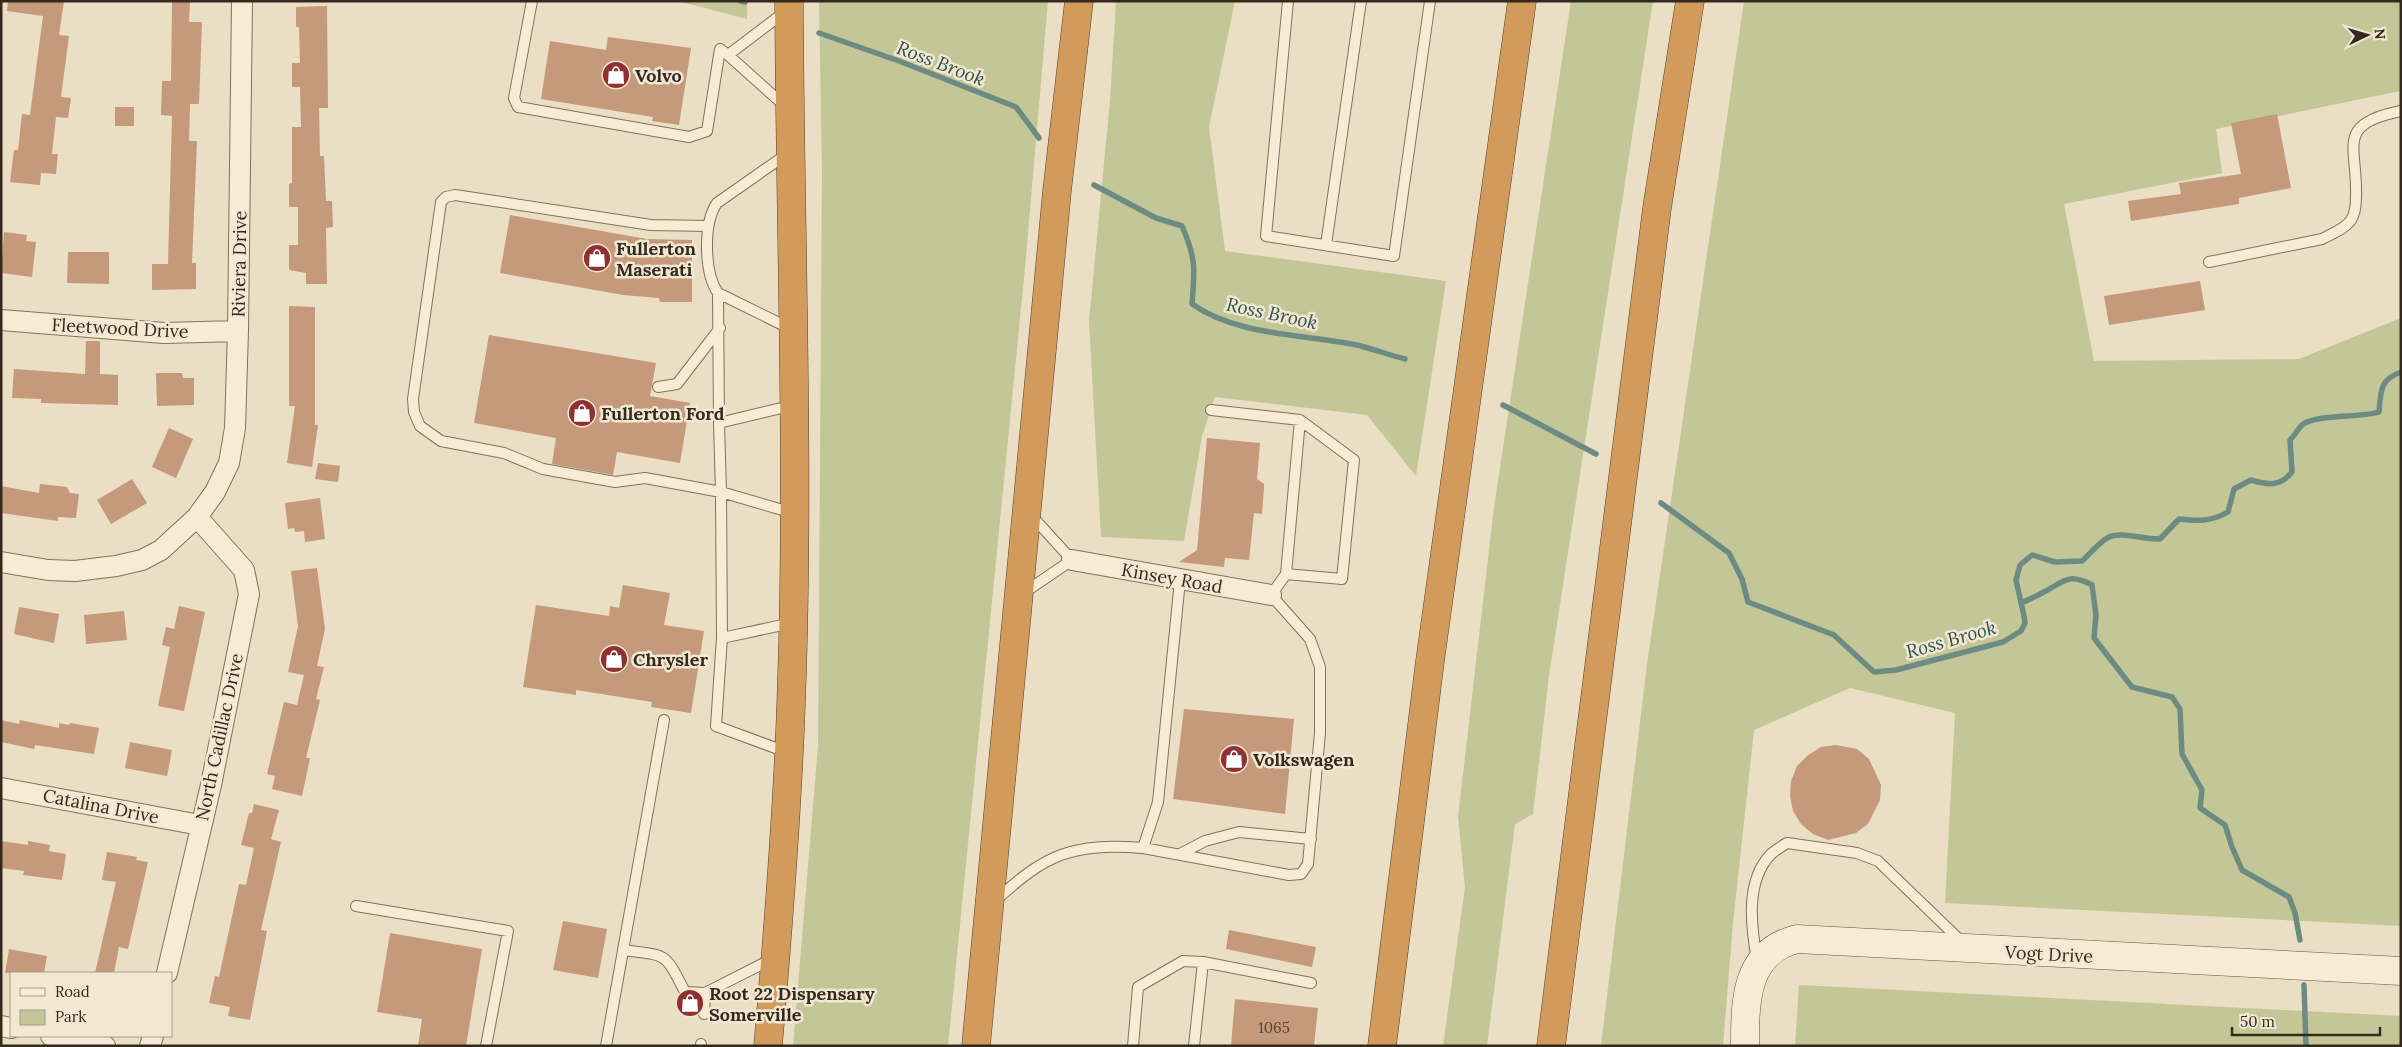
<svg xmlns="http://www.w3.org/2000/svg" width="2402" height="1047" font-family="Lora,serif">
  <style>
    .green { fill: #c3c798 }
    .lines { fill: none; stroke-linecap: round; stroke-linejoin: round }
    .stream { stroke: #6d8b83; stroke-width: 5.5 }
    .building { fill: #c5997c }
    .lane-casing { stroke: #83705c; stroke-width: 12 }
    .street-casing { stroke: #83705c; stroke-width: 22 }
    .secondary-casing { stroke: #65513f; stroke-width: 29 }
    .highway-casing { stroke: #513e30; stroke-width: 29 }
    .lane { stroke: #f6ecd6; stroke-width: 10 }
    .street { stroke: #f6ecd6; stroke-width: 20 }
    .secondary { stroke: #f6ecd6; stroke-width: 28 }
    .highway { stroke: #d39b5b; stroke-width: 28 }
    .labels { text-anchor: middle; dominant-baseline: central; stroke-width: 5; stroke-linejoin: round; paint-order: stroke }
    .number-label { font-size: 15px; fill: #584536 }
    .poi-label { font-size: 18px; font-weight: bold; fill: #34291f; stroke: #f2e8d2; text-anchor: start }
    .street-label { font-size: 18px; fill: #34291f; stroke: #f2e8d2 }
    .water-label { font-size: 19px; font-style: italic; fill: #2f5350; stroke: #f2e8d2 }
  </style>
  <rect width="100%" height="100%" fill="#eadec4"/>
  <path class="green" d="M678,1H747V19Z
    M819,1H1048L1025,268L948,1046H793L818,746L822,172Z
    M1116,1H1235L1209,127L1225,251L1446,281L1416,476L1367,415L1215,397L1202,436L1184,541L1101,537L1089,321L1110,100Z
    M1571,1H1653L1549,676L1533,814L1515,824L1487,1046H1443L1465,887L1458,817L1494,507Z
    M1744,1H2401L2400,91L2216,129L2222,173L2064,204L2094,361L2299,359L2401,318V926L1945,903L1955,713L1850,688L1754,730L1733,923L1723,1046H1601L1647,664Z
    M1799,985L2401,1016V1046H1795Z"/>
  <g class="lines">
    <path class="stream" d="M741,1L745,2
      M819,33L899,61L1016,107L1039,138
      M1094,185L1156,218L1182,226C1196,258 1195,269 1192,304C1238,336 1303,334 1357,345C1373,349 1389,355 1405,359
      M1503,405L1596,454
      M1661,503L1729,553L1742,579L1748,602L1834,635L1874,672L1896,670L2003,642L2021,631L2025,623L2024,616L2016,580L2020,565L2032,555L2055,562L2082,561C2090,554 2099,542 2109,537C2121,531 2145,540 2160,539L2179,519C2197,521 2211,522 2228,512L2234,489L2251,480C2268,485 2280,487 2292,472L2290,440C2294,436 2298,429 2302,425C2315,414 2361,418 2379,412C2381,392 2379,380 2401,372
      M2021,603C2028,600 2035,597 2042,593C2064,582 2067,572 2092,585L2096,615L2094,638L2132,687L2172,697L2180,709L2182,754L2202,790L2200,808L2225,825L2232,847L2242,870L2289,897L2295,913L2300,940
      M2304,985L2306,1046"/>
  </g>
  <path class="building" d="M8,1H64L59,35L69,36L61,97L71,98L68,118L56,117L52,154H58L56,174L41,173L40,185L10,182L14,150H18L22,114L30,115L43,16L7,11Z
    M172,1H190L189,22H202L199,104H190L189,141H197L192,263H196V289L152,290V264H168L172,116L161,115L162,81H171Z
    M327,6L328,108H319L320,156H324L326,201H332L333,227L326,228L327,284H306V273L289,270V245H298V207H289V184L292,183V127H301L300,87H292V63H300L299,27H296V7Z
    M608,37L691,48L679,125L652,121L653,117L541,99L550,41L606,50Z
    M115,107H134V126H115Z
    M2277,114L2291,188L2239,198V204L2131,221L2128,201L2181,194L2179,183L2241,174L2231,123Z
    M510,215L647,239L692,240V302H660L659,298L623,295L500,273Z
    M4,232L27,235L26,241L36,242L32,277L1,273Z
    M68,252H109V284L67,283Z
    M2200,281L2205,310L2109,325L2104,296Z
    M289,306L315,307V425H318L312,467L287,463L295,406H289Z
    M489,335L656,363L650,396L690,403L680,463L617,452L613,475L552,464L556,438L474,423Z
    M86,341H100V374L118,375V405L41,403V399L12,398L14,369L85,374Z
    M156,373H182L183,378H194V405L157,406Z
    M169,428L193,439L176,478L152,467Z
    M1207,438L1260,443L1257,479L1264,484V488L1262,514L1254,513L1249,560L1225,558L1224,567L1179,562L1197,550Z
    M318,463L340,466L338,482L315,479Z
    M132,479L147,503L111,524L97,500Z
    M40,484L67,487L70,493L79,494L76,518L58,517V521L1,513V486L39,493Z
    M320,498L325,539L305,542L304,531L295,532L294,528L288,529L285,503Z
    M317,568L325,629L317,666L324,667L316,699L320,700L306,758H310L302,796L272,789L275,776L267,774L284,702L297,705L304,675L288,672L298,626L291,571Z
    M623,585L670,593L664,625L704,631L691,713L651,707L652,702L576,690V695L523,687L536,605L609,616L610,606L619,608Z
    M179,606L205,612L184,711L158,706L170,647L162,645L166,627L174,629Z
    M19,607L59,614L54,643L14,634Z
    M124,611L127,640L86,644L84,615Z
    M1184,709L1294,719L1285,814L1173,799Z
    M1,720L19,724L20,720L59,728V723L69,725L70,723L99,728L94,754L35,745L34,749L1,742Z
    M130,742L172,750L167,776L125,768Z
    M1836,745L1857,749L1869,759L1881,785L1880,800L1868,824L1856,833L1828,840L1813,834L1801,824L1793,811L1790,796L1791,781L1797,766L1808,755L1821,747Z
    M254,804L279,810L271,839L281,842L261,930L267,931L250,1020L228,1016L230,1007L209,1003L215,976L219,977L239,884L246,885L254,848L241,845L249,813H252Z
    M1,841L28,845V841L50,845L49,851L66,854L62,880L23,875L24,871L1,868Z
    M107,852L137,857L136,860L148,862L128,949L119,947L114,973H95L116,882L102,880Z
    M563,921L607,929L598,978L553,970Z
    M1229,930L1316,947L1312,967L1226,949Z
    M390,933L482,949L466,1046H418L422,1019L377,1012Z
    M9,949L47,956L44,973H5Z
    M1235,999L1318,1008L1314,1046H1231Z"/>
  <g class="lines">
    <defs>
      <path id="lane" d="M532,1L514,98L518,107L689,137L707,131L720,49L728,55
        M1288,1L1266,236L1394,256L1430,1
        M786,11L728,55L786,107
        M787,154L717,203C703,223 704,273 718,293L791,329
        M708,226L651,225L455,195L446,197L441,202L413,399L414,412L420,426L441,441L504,453L543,469L615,482L645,478L721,492L722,638
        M1326,245L1361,1
        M2209,262L2322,239C2331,234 2345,229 2351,220C2355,214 2356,204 2356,197C2358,147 2334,124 2401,111
        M718,293L719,423
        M658,387L677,384L720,328
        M793,513L721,492L719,423L794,405
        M1286,574L1300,420
        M1180,580L1158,802L1143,848L1289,875L1301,874L1308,864L1320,733V667L1310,639L1271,595L1286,574L1342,579L1354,460L1300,420L1211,410
        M1022,594L1072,560L1030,514
        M789,753L716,726L722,638L792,623
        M1180,854L1205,841L1239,832L1311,839
        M995,901C1047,853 1072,843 1143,848
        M356,906L508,931L486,1046
        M623,950C668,956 664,951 685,992L705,993L772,959
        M1757,960C1751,926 1745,881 1771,854C1776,850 1782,846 1787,843L1857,853L1878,861L1962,942
        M704,1014L705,993
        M606,1046L664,720
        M701,1046V1044
        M1133,1046L1138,987L1183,961L1203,962L1311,983
        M1194,1046L1203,962"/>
      <path id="street" d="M1,320L164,333L238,331
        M1072,560L1271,595
        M1,562L48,570L75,571L116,566L142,560L161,550L197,517L215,492L229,463L235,428L238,331L242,1
        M1,788L200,825
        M167,973L211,785L249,594L244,570L197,517
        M1,1026L11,1028
        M51,1036L105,1046
        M150,1046L153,1036"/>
      <path id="secondary" d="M1745,1046C1745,1001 1745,952 1797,939L2401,971"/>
      <path id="highway" d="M768,1046C778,932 787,819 791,705C800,470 790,236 789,1
        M976,1046L1057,191L1079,1
        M1382,1046L1430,661L1522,1
        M1551,1046L1657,208L1690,1"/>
    </defs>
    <use href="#lane" class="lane-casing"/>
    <use href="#street" class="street-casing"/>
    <use href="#secondary" class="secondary-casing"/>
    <use href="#highway" class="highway-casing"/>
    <use href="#lane" class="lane"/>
    <use href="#street" class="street"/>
    <use href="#secondary" class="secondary"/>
    <use href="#highway" class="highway"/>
  </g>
  <defs>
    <symbol id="shop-disc" viewBox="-11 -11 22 22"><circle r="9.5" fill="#8d3133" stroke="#f2e8d2"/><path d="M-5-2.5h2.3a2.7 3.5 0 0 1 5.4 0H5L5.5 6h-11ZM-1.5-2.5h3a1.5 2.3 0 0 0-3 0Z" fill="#fff"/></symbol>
  </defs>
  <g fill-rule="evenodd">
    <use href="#shop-disc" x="600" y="59" width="32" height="32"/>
    <use href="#shop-disc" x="581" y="242" width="32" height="32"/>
    <use href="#shop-disc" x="566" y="397" width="32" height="32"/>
    <use href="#shop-disc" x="598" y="643" width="32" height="32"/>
    <use href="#shop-disc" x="1218" y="743" width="32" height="32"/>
    <use href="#shop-disc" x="674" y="987" width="32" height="32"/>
  </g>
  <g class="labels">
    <g class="number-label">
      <text x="1274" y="1027">1065</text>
    </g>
    <g class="poi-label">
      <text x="635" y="75">Volvo</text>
      <text x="616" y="248">Fullerton<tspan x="616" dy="21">Maserati</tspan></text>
      <text x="601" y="413">Fullerton Ford</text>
      <text x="633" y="659">Chrysler</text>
      <text x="1253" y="759">Volkswagen</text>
      <text x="709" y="993">Root 22 Dispensary<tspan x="709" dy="21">Somerville</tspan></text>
    </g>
    <g class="street-label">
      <text transform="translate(239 264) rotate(-89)">Riviera Drive</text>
      <text transform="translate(120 328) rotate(3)">Fleetwood Drive</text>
      <text transform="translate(1172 578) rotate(10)">Kinsey Road</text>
      <text transform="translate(219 737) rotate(-78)">North Cadillac Drive</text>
      <text transform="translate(101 806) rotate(11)">Catalina Drive</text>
      <text transform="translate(2049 954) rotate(3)">Vogt Drive</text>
    </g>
    <g class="water-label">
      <text transform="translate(941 63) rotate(21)">Ross Brook</text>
      <text transform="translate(1272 313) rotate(12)">Ross Brook</text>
      <text transform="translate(1951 639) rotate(-16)">Ross Brook</text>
    </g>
  </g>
  <rect width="2402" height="1047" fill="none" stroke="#34291f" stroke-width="5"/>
  <rect x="10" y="972" width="162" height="65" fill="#f2e8d2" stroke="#a69c8a"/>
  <rect x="20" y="988" width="25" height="8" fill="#f6ecd6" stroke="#a69c8a"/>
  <text x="55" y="997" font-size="15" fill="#34291f">Road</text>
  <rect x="20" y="1010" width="25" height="15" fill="#c3c798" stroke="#a69c8a"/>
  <text x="55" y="1022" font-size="15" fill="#34291f">Park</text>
  <g transform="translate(2367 35) rotate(85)" stroke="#f2e8d2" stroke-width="4" paint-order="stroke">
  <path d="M0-4L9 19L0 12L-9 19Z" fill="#34291f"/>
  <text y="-8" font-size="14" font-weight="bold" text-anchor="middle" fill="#34291f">N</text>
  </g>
  <path d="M2232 1027v8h148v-8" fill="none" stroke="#34291f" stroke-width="2.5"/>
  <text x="2240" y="1027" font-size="15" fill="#34291f" stroke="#f2e8d2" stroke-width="4" paint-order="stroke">50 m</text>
</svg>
